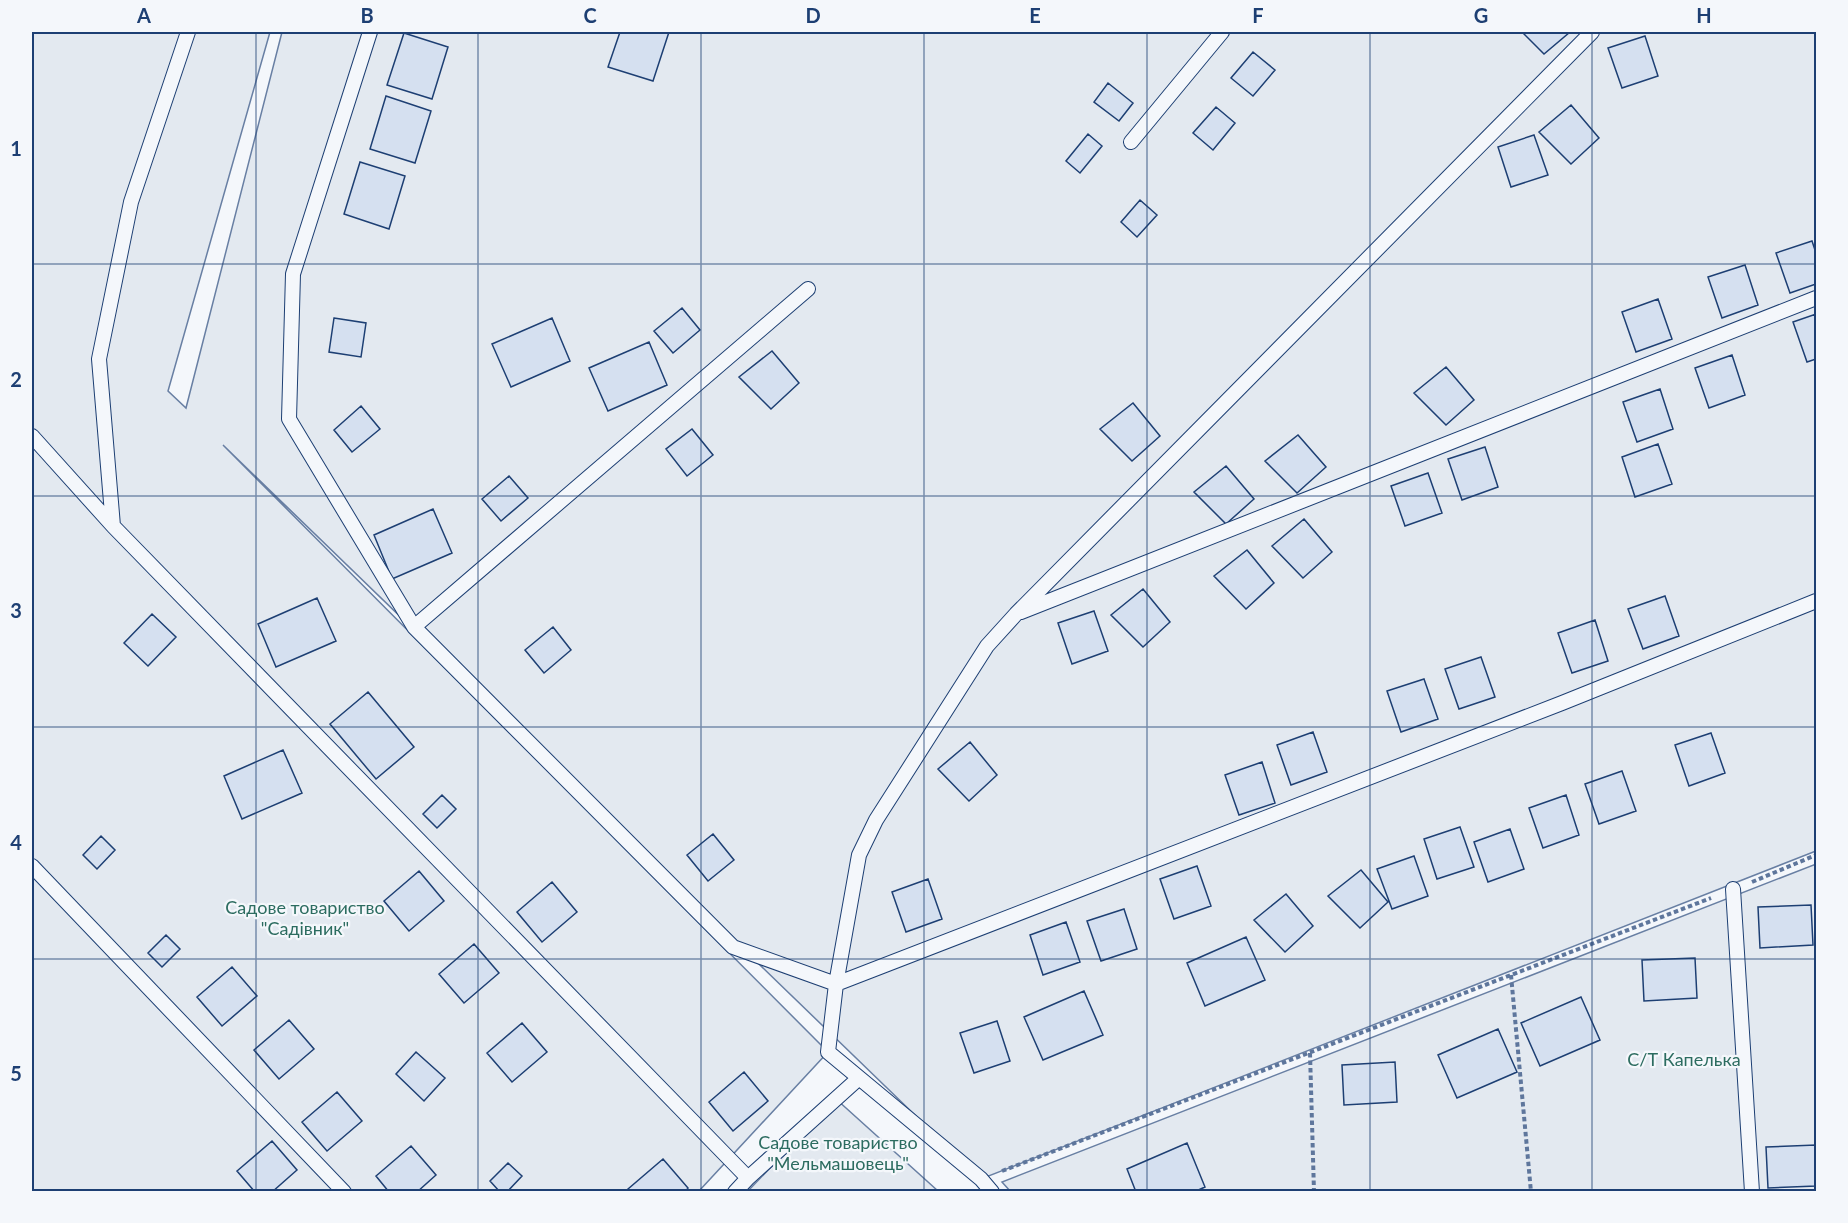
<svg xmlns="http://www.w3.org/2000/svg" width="1848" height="1223" font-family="Lato,sans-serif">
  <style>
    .green { fill: #e3e9f0; stroke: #687fa3; stroke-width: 1.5 }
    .building { fill: #d5e0f0; stroke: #1d3f73; stroke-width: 1.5 }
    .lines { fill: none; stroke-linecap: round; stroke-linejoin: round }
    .lane-casing { stroke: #1d3f73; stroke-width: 16 }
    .path { stroke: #5e769c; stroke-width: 4; stroke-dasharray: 4.5 3; stroke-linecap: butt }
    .lane { stroke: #f4f7fb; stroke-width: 14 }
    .grid { fill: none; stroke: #1d3f73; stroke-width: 1.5; stroke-opacity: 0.55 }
    .labels { text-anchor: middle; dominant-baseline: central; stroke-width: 4.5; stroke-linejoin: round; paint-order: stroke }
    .park-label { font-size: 18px; fill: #2c6c60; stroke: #f4f7fb }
    .neatline { fill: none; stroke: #1d3f73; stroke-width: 2 }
    .grid-label { font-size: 20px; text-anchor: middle; font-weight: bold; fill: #1d3f73 }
  </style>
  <rect width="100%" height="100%" fill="#f4f7fb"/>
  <path class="green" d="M32,32H270L168,391L186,408L282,32H1816V851L981,1179L223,445L828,1052L699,1191H32Z
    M1816,864V1191L1011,1192L1002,1182Z
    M836,1099L938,1191L747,1192Z"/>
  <path class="building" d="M620,32H669L653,81L608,67Z
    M1522,32H1570L1544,54Z
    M404,33L448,47L432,99L387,85Z
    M1645,36L1658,76L1622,88L1608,48Z
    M1253,52L1275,70L1253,96L1231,78Z
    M1108,83L1133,103L1119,121L1094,102Z
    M386,96L431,111L415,163L370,149Z
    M1571,105L1599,138L1571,164L1539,132Z
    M1216,107L1235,123L1213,150L1193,133Z
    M1088,134L1102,146L1080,173L1066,161Z
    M1534,135L1548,175L1511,187L1498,147Z
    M360,162L405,176L389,229L344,214Z
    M1140,200L1157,215L1137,237L1121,222Z
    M1812,241L1816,253V284L1790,293L1776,253Z
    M1745,265L1758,305L1722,318L1708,277Z
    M1658,299L1672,339L1636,352L1622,312Z
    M682,308L700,330L673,353L654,331Z
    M1816,314V359L1807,362L1793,322Z
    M334,318L366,323L361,357L329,352Z
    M552,318L570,361L511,387L492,344Z
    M649,342L667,385L608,411L589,368Z
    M772,351L799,383L771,409L739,377Z
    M1732,355L1745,395L1709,408L1695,368Z
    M1446,367L1474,400L1446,425L1414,393Z
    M1660,389L1673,429L1637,442L1623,402Z
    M1133,403L1160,436L1132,461L1100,429Z
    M361,406L380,429L352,452L334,430Z
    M692,429L713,455L687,476L666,449Z
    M1298,435L1326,467L1297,493L1265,461Z
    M1658,444L1672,484L1635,497L1622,457Z
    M1485,447L1498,487L1462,500L1448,459Z
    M1226,466L1254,499L1226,524L1194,492Z
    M1428,473L1442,513L1405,526L1391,486Z
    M509,476L528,498L501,521L482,499Z
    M433,509L452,553L392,579L374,535Z
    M1304,519L1332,552L1303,578L1272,546Z
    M1247,550L1274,583L1246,609L1214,576Z
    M1143,589L1170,622L1143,647L1111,615Z
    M1665,596L1679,636L1643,649L1628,609Z
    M317,598L336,641L276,667L258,624Z
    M1094,611L1108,651L1072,664L1058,623Z
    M152,614L176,637L148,666L124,643Z
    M1595,620L1608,661L1572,673L1558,633Z
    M553,627L571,650L544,673L525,650Z
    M1481,657L1495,697L1459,709L1445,669Z
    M1424,679L1438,719L1401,732L1387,691Z
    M368,692L414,747L376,779L330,724Z
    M1313,732L1327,772L1291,785L1277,745Z
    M1711,733L1725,773L1689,786L1675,745Z
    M970,742L997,775L969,801L938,769Z
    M283,750L302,793L242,819L224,776Z
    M1262,762L1275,803L1239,815L1225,775Z
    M1622,771L1636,811L1599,824L1585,784Z
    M442,795L456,809L437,828L423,814Z
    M1566,795L1579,835L1543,848L1529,808Z
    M1460,827L1474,867L1437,879L1424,839Z
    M1510,829L1524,869L1488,882L1474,842Z
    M713,834L734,860L708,881L687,855Z
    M101,836L115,850L97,869L83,855Z
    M1414,856L1428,896L1392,909L1377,869Z
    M1197,866L1211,906L1174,919L1160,879Z
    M1361,870L1388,902L1360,928L1328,896Z
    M419,871L444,901L409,931L384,901Z
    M928,879L942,919L906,932L892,892Z
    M552,882L577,912L542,942L517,912Z
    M1286,894L1313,926L1285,952L1254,920Z
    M1811,905L1813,945L1760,948L1758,907Z
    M1124,909L1137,949L1101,961L1087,921Z
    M1066,922L1080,962L1043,975L1030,935Z
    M166,935L180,949L162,967L148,953Z
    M1246,937L1265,980L1205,1006L1187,963Z
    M474,944L499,973L464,1003L439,974Z
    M1695,958L1697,998L1644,1001L1642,960Z
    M232,967L257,996L222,1026L197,997Z
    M1084,991L1103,1035L1043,1060L1024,1017Z
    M1581,997L1600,1040L1540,1066L1521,1023Z
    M289,1020L314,1049L279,1079L254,1050Z
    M997,1021L1010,1061L974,1073L960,1033Z
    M522,1023L547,1052L512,1082L487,1053Z
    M1498,1029L1517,1072L1457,1098L1438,1055Z
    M416,1052L445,1078L424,1101L396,1074Z
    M1395,1062L1397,1102L1344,1105L1342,1065Z
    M744,1072L768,1101L733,1131L709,1102Z
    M337,1092L362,1121L327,1151L302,1122Z
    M272,1141L297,1170L272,1192H255L237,1171Z
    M1187,1143L1205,1187L1194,1192H1136L1127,1169Z
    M1816,1145V1186L1768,1188L1766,1147Z
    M411,1146L436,1175L417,1192H389L376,1176Z
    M663,1159L688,1188L685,1192H631L628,1189Z
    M508,1163L522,1176L507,1192H500L490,1181Z"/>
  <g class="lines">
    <defs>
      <path id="lane" d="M188,32L131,202L99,359L113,526L748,1178
        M370,32L293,274L289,419L414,627L733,947L836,984L1562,703L1816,601
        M1131,142L1222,32
        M32,436L113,526
        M1021,612L1816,298
        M414,627L808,289
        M32,866L344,1192
        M1733,889L1752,1192
        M735,1192L748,1178L859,1078
        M992,1192L981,1179L828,1052L836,984L859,855L876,820L987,646L1016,614L1592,32"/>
    </defs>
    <use href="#lane" class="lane-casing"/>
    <path class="path" d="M1752,882L1816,855
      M1511,975L1531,1192
      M1310,1053L1314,1192
      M1002,1171L1711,898"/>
    <use href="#lane" class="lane"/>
  </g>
  <path class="grid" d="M256,32V1192M478,32V1192M701,32V1192M924,32V1192M1147,32V1192M1370,32V1192M1592,32V1192M32,264H1816M32,496H1816M32,727H1816M32,959H1816"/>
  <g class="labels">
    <g class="park-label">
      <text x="305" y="907">Садове товариство<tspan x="305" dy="21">"Садівник"</tspan></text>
      <text x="1684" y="1059">С/Т Капелька</text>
      <text x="838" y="1142">Садове товариство<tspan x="838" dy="21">"Мельмашовець"</tspan></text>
    </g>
  </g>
  <rect width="1848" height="1223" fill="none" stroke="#f4f7fb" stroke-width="66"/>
  <rect x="33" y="33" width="1782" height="1157" class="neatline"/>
  <g class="grid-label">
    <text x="144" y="23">A</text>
    <text x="367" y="23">B</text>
    <text x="590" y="23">C</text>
    <text x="813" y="23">D</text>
    <text x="1035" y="23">E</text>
    <text x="1258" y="23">F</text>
    <text x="1481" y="23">G</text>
    <text x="1704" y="23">H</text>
    <text x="16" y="156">1</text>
    <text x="16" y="387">2</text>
    <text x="16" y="618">3</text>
    <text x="16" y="850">4</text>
    <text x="16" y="1081">5</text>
  </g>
</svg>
